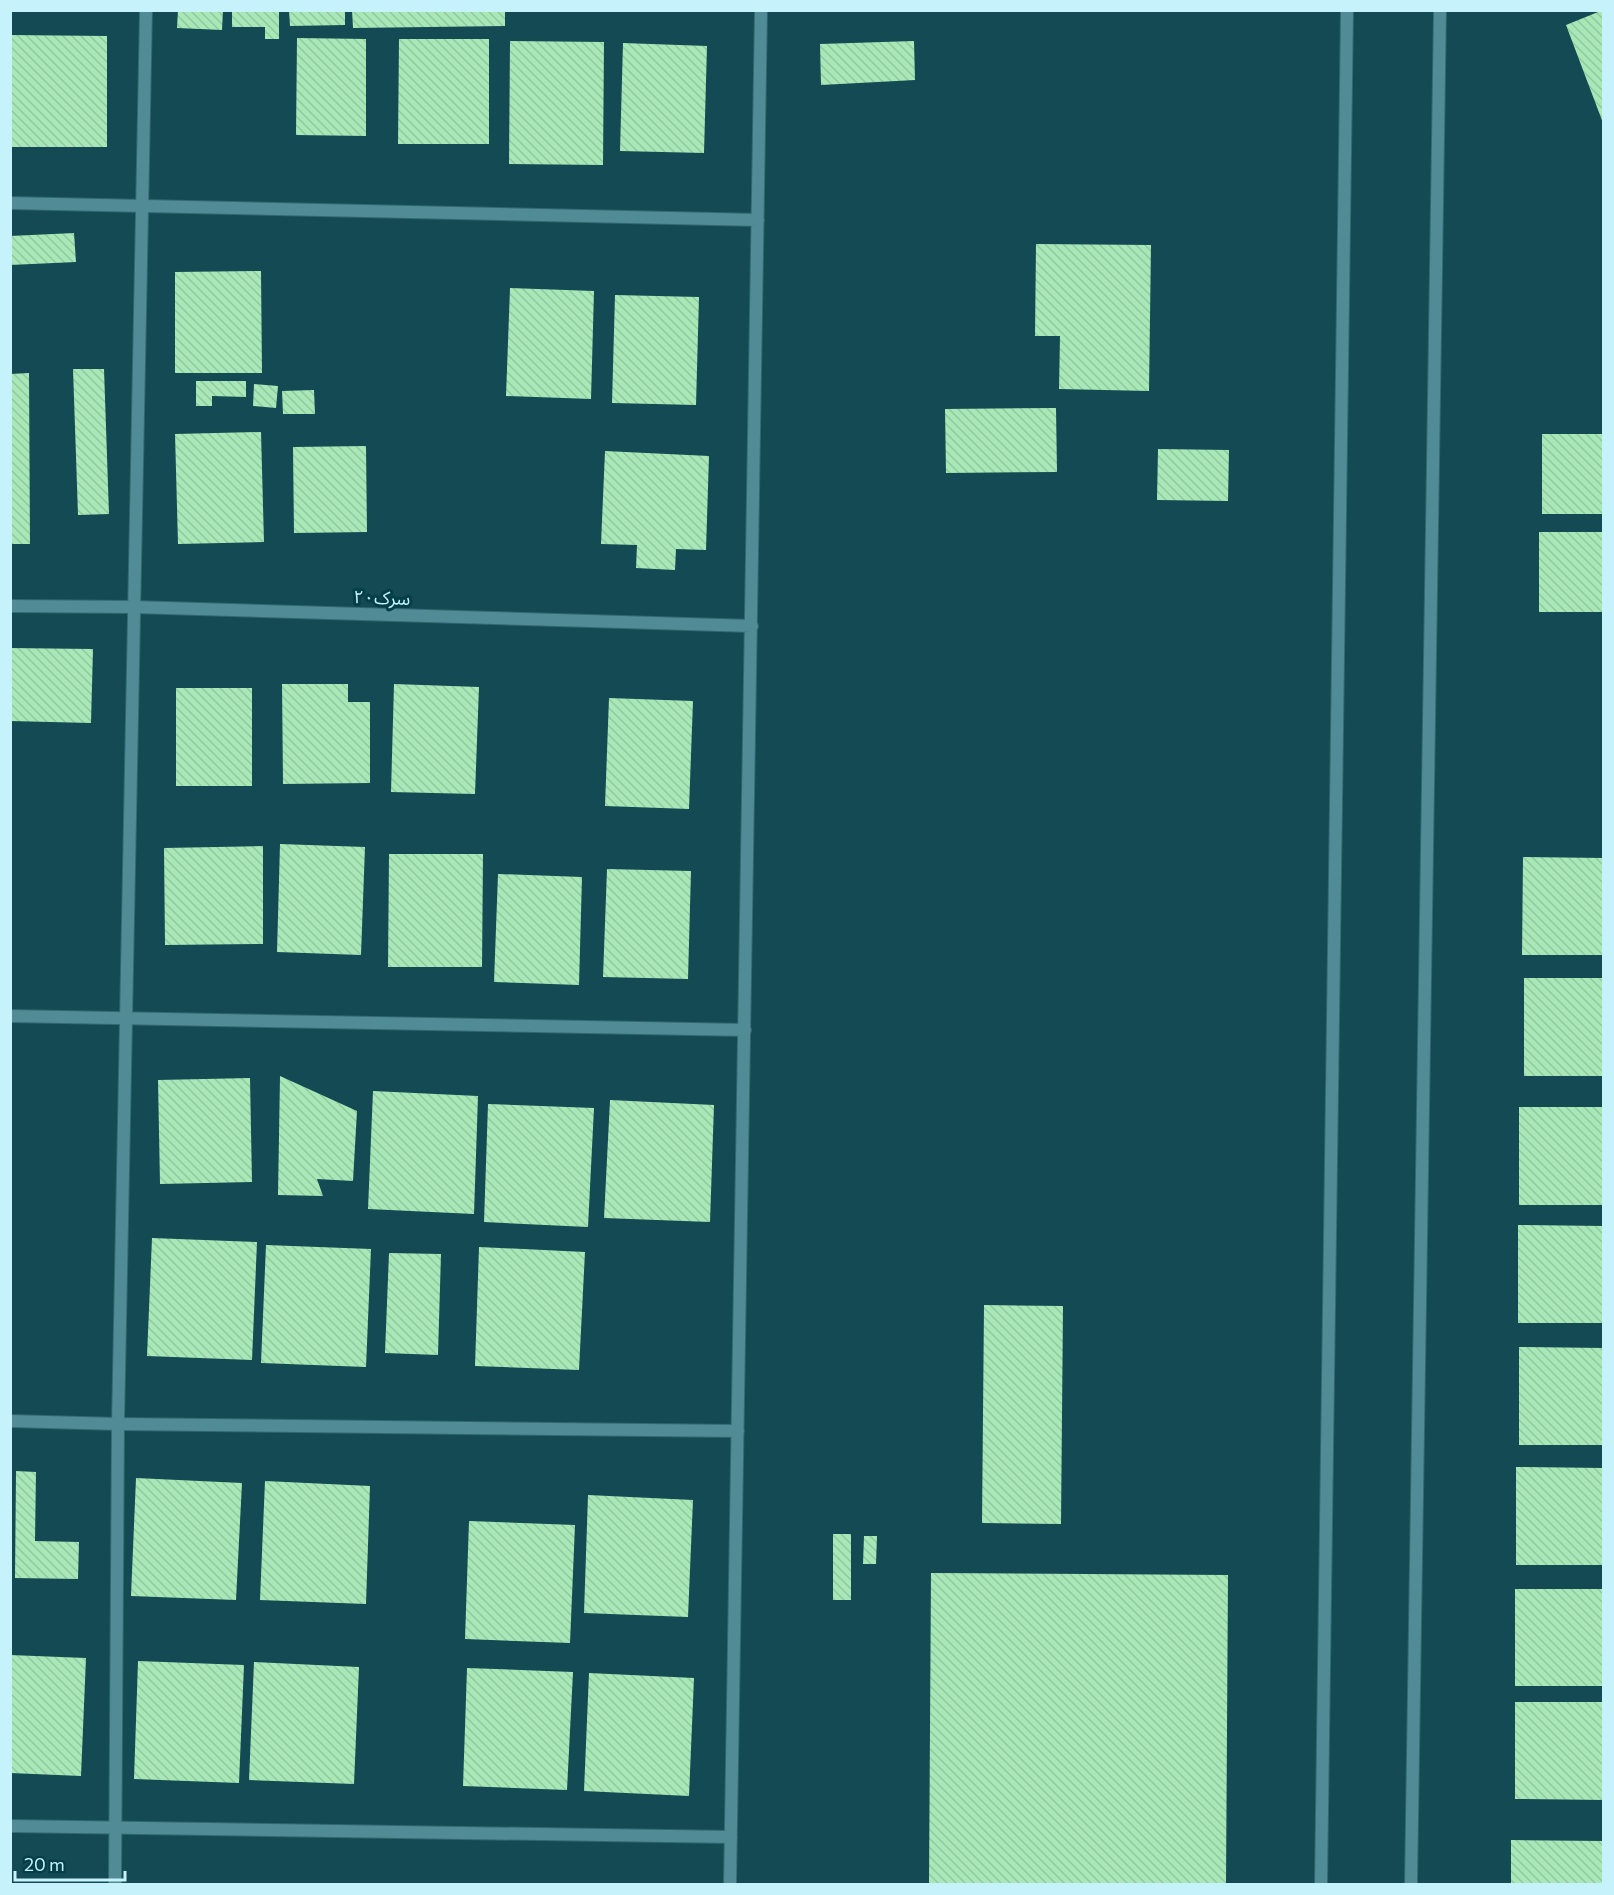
<svg xmlns="http://www.w3.org/2000/svg" width="1614" height="1895" font-family="Commissioner,'Noto Sans Arabic',sans-serif">
  <style>
    .building { fill: url(#building-back-hatch) }
    .lines { fill: none; stroke-linecap: round; stroke-linejoin: round }
    .service-casing { stroke: #336871; stroke-width: 14 }
    .minor-casing { stroke: #336871; stroke-width: 14 }
    .tertiary-casing { stroke: #336871; stroke-width: 14 }
    .service { stroke: #508b96; stroke-width: 12 }
    .minor { stroke: #508b96; stroke-width: 12 }
    .tertiary { stroke: #508b96; stroke-width: 12 }
    .labels { text-anchor: middle; dominant-baseline: central; stroke-width: 6; stroke-linejoin: round; paint-order: stroke }
    .street-label { font-size: 18px; fill: #c6f2fb; stroke: #043f48 }
  </style>
  <defs>
    <pattern id="building-back-hatch" width="6" height="6" patternUnits="userSpaceOnUse" patternTransform="scale(1.5)"><rect width="6" height="6" fill="#a8e8b6"/><path d="M-1 5l2 2M0 0l6 6M5-1l2 2" fill="none" stroke="#92c8a1"/></pattern>
  </defs>
  <rect width="100%" height="100%" fill="#134a53"/>
  <path class="building" d="M178,10H223L222,30L177,28Z
    M232,10H279V39H265V27H232Z
    M289,10H345V25L290,26Z
    M352,10H505V26L353,28Z
    M1603,10L1604,123H1603L1566,25Z
    M10,35L107,36V147H10Z
    M297,38L366,39V136L296,135Z
    M399,39H489V144H398Z
    M510,41L604,42L603,165L509,164Z
    M914,41L915,80L821,85L820,44Z
    M623,43L707,46L704,153L620,151Z
    M74,233L76,262L10,265V236Z
    M1036,244L1151,245L1149,391L1059,389L1060,336H1035Z
    M261,271L262,373H175V272Z
    M510,288L594,291L591,399L506,396Z
    M615,295L699,297L696,405L612,403Z
    M73,369H104L109,514L78,515Z
    M29,373L30,544H10V374Z
    M196,381H246V397L212,396V406H196Z
    M254,384L278,386L276,408L253,406Z
    M314,390L315,414H283L282,391Z
    M1056,408L1057,472L946,473L945,409Z
    M261,432L264,542L178,544L175,434Z
    M1542,434H1604V514H1542Z
    M366,446L367,532L294,533L293,447Z
    M1158,449L1229,450L1228,501L1157,500Z
    M605,451L709,456L706,550L676,549L675,570L636,568L637,545L601,544Z
    M1539,532H1604V612H1539Z
    M10,648L93,649L91,723L10,721Z
    M282,684H348V702H370V783L283,784Z
    M394,684L479,687L475,794L391,792Z
    M176,688H252V786H176Z
    M609,698L693,701L689,809L605,806Z
    M280,844L365,847L361,955L277,952Z
    M263,846V944L165,945L164,848Z
    M389,854H483L482,967H388Z
    M1523,857L1604,858V955H1522Z
    M607,869L691,871L688,979L603,977Z
    M498,874L582,877L579,985L494,982Z
    M1524,978H1604V1076H1524Z
    M280,1076L357,1111L353,1181L317,1179L323,1196L278,1195Z
    M250,1078L252,1182L160,1184L158,1080Z
    M373,1091L478,1096L474,1214L368,1209Z
    M610,1100L714,1105L710,1222L604,1218Z
    M488,1104L594,1108L588,1227L484,1222Z
    M1519,1107H1604V1205H1519Z
    M1518,1225L1604,1226V1323H1518Z
    M152,1238L257,1242L252,1360L147,1356Z
    M266,1245L371,1249L366,1367L261,1363Z
    M479,1247L585,1252L579,1370L475,1366Z
    M389,1253L441,1254L438,1355L385,1353Z
    M984,1305L1063,1306L1061,1524L982,1523Z
    M1519,1347L1604,1348V1445H1519Z
    M1516,1467L1604,1468V1565H1516Z
    M16,1471L36,1472L35,1541L79,1542L78,1579L15,1578Z
    M136,1478L242,1483L236,1600L131,1596Z
    M265,1481L370,1486L366,1604L260,1600Z
    M588,1495L693,1500L688,1617L584,1613Z
    M469,1521L575,1525L570,1643L465,1639Z
    M833,1534H851V1600H833Z
    M864,1536H877L876,1564H863Z
    M931,1573L1228,1575L1226,1884H929Z
    M1515,1589H1604V1686H1515Z
    M10,1655L86,1658L81,1776L10,1773Z
    M138,1661L244,1665L239,1783L134,1779Z
    M254,1662L359,1667L354,1784L249,1780Z
    M467,1668L573,1672L567,1790L463,1786Z
    M589,1673L694,1678L689,1796L584,1791Z
    M1515,1702H1604V1800L1515,1799Z
    M1511,1840L1604,1841V1884H1511Z"/>
  <g class="lines">
    <defs>
      <path id="service" d="M115,1884L118,1424L146,10"/>
      <path id="minor" d="M10,203L758,220
        M10,606L134,607L752,626
        M10,1016L745,1030
        M10,1421L118,1424L738,1431
        M10,1826L731,1837
        M730,1884L761,10"/>
      <path id="tertiary" d="M1321,1884L1347,10
        M1411,1884L1440,10"/>
    </defs>
    <use href="#service" class="service-casing"/>
    <use href="#minor" class="minor-casing"/>
    <use href="#tertiary" class="tertiary-casing"/>
    <use href="#service" class="service"/>
    <use href="#minor" class="minor"/>
    <use href="#tertiary" class="tertiary"/>
  </g>
  <g class="labels">
    <g class="street-label">
      <text transform="translate(382 597) rotate(2)">سرک۲۰</text>
    </g>
  </g>
  <rect width="1614" height="1895" fill="none" stroke="#c6f2fb" stroke-width="24"/>
  <path d="M15 1871v9h110v-9" fill="none" stroke="#c6f2fb" stroke-width="3"/>
  <text x="24" y="1871" font-size="18" fill="#c6f2fb" stroke="#043f48" stroke-width="4.5" paint-order="stroke">20 m</text>
</svg>
